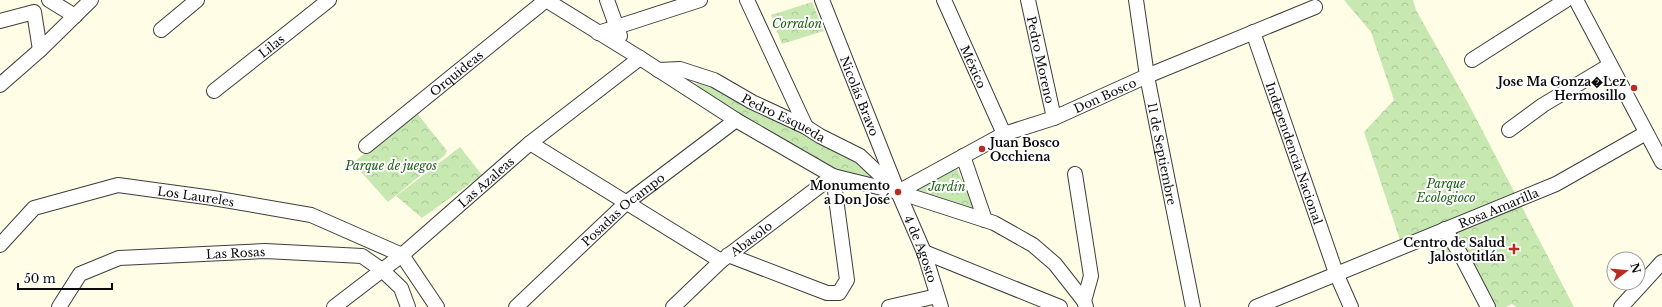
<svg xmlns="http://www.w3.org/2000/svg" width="1662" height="307" font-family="'Libre Baskerville',serif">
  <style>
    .park { fill: url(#park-crowns) }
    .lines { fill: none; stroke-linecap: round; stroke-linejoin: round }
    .minor-casing { stroke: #3d3d3d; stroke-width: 16 }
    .minor { stroke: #fff; stroke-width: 14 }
    .poi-dot { fill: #ba2b21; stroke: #fff; stroke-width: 1.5 }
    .labels { text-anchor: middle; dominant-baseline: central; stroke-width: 4; stroke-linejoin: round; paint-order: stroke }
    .park-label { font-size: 12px; font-style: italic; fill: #21611b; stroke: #fff }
    .street-label { font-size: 12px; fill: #0a0a0a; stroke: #fff }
    .poi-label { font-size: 12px; font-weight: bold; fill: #0a0a0a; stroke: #fff; text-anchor: end }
  </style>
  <defs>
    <pattern id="park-crowns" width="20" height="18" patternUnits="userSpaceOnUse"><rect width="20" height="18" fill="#c8e8b1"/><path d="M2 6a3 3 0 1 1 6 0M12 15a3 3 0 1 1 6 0" fill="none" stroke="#aac697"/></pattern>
  </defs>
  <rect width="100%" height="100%" fill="#fffde6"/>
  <path class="park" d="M1344,0H1413L1416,10L1468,103L1574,307H1516L1512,304L1506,307H1489L1459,256L1400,240L1364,132L1394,100L1371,32Z
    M812,2L824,31L782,44L771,15Z
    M691,77L858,159L882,184L830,170L704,93Z
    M416,112L447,151L445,155L388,202L353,163Z
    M460,147L482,175L422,218L396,196Z
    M955,164L975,211L911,191Z"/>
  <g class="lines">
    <defs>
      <g id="minor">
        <path d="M49,0L75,16"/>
        <path d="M546,0L640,58L736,120L833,176L898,192L994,223L1033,245L1055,264L1084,301L1086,307"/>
        <path d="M607,0L620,36"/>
        <path d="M747,0L806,127"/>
        <path id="s1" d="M822,0L898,192L924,252L941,307"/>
        <path id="s2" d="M944,0L1004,134"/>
        <path id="s3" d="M1028,0L1054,118"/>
        <path id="s4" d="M1136,0L1147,76L1193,307"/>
        <path d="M1576,0L1662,162"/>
        <path d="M0,21L34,12L40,50"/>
        <path d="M161,30L197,0"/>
        <path id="s5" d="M1253,32L1336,273L1351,307"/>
        <path d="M598,33L700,0"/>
        <path d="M1472,60L1566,0"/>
        <path id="s6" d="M658,70L680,69L714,80L752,102L806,127L820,136L860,156L895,189"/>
        <path d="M0,85L40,50L91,0"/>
        <path id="s7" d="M214,91L329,0"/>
        <path d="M1509,130L1543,105L1610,65"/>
        <path d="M530,143L721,261"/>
        <path id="s8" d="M366,146L546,0"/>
        <path d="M963,156L985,220"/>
        <path d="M1075,174L1091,276L1084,301"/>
        <path id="s9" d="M898,192L1004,134L1054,118L1147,76L1315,7"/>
        <path d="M1445,229L1461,255L1488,307"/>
        <path id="s10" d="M0,245L34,208L118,185L213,198L311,215L402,255L437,307"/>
        <path d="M924,252L1060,307"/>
        <path id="s11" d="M59,307L80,274L119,258L265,251L362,256L382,270L401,288L408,307"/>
        <path id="s12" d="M334,307L402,255L530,143L640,58"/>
        <path id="s13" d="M516,307L626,203L736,120"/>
        <path id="s14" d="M673,307L721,261L833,176L847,280L839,293H827L728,255"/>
        <path d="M889,307L937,296"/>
        <path id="s15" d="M1256,307L1556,184L1646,133"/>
        <path d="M1621,307L1662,262"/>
      </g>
    </defs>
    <use href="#minor" class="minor-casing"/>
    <use href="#minor" class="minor"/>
  </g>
  <g class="poi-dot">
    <circle cx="1634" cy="88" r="4"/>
    <circle cx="982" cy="149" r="4"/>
    <circle cx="898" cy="192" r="4"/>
    <path d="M1512 243h4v4h4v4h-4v4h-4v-4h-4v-4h4z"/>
  </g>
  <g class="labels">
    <g class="park-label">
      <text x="797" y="23">Corralon</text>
      <text x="391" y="165">Parque de juegos</text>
      <text x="1446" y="183">Parque<tspan x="1446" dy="14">Ecologioco</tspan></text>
      <text x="947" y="186">Jardín</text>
    </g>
    <g class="street-label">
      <text stroke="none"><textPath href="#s7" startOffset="73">Lilas</textPath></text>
      <text stroke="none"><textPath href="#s3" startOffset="61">Pedro Moreno</textPath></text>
      <text stroke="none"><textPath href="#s2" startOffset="73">México</textPath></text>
      <text stroke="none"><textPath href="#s8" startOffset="116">Orquideas</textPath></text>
      <text stroke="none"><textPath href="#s9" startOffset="229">Don Bosco</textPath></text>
      <text stroke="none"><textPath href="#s1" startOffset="103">Nicolás Bravo</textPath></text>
      <text stroke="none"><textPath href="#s6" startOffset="137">Pedro Esqueda</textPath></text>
      <text stroke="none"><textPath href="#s5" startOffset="128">Independencia Nacional</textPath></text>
      <text stroke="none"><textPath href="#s4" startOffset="156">11 de Septiembre</textPath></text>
      <text stroke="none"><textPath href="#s12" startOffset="197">Las Azaleas</textPath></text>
      <text stroke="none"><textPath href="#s10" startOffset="216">Los Laureles</textPath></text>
      <text stroke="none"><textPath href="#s15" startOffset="262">Rosa Amarilla</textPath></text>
      <text stroke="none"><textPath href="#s13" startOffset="145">Posadas Ocampo</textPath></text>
      <text stroke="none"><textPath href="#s14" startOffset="104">Abasolo</textPath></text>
      <text stroke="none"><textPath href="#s1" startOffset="268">4 de Agosto</textPath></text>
      <text stroke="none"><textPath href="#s11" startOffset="198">Las Rosas</textPath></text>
    </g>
    <g class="poi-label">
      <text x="1626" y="81">Jose Ma Gonza�Lez<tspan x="1626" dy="14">Hermosillo</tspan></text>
      <text x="990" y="142" text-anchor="start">Juan Bosco<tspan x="990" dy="14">Occhiena</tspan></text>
      <text x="890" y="185">Monumento<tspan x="890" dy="14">a Don José</tspan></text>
      <text x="1505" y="242">Centro de Salud<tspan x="1505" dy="14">Jalostotitlán</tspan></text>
    </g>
  </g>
  <g transform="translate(1626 271) rotate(74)"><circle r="19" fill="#ffffff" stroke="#9d9d9d"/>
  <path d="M0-3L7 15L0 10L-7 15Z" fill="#ba2b21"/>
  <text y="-6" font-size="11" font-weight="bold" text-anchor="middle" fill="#0a0a0a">N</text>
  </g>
  <path d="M18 283v6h94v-6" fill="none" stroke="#0a0a0a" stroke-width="2"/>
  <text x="24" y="283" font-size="12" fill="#0a0a0a" stroke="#ffffff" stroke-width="3" paint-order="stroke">50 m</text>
</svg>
